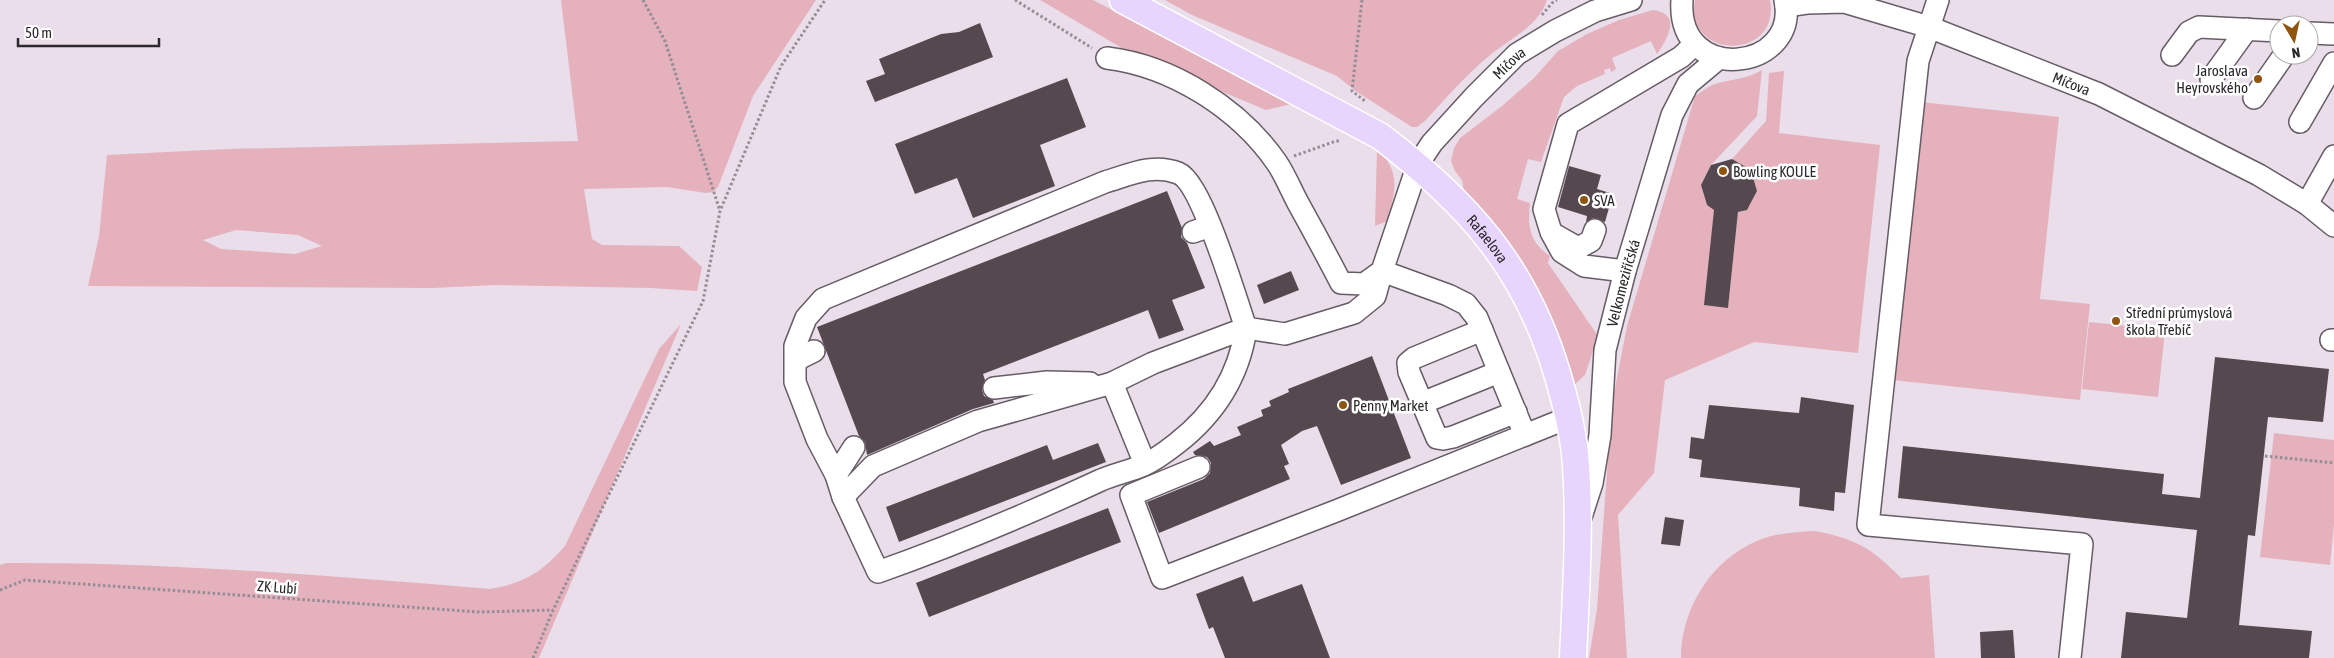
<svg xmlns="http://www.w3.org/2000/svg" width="2334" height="658" font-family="'Asap Condensed',sans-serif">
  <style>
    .green { fill: #e5b1bd; fill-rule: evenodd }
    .building { fill: #55494f }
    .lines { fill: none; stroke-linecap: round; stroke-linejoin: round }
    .minor-casing { stroke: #665c66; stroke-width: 24 }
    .major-casing { stroke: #fff; stroke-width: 29 }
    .path { stroke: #958d95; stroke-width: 3; stroke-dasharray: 2.5 2.5; stroke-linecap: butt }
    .minor { stroke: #fff; stroke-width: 21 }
    .major { stroke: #e7d5fe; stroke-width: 26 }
    .poi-dot { fill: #8e5410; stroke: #fff; stroke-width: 2 }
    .labels { text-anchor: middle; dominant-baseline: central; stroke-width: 5; stroke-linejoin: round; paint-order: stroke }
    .street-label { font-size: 15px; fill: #2c282d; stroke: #fff }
    .poi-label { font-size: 15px; fill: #2c282d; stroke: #fff; text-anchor: start }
  </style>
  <rect width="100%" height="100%" fill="#e9dee9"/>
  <path class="green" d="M561,0H816L753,96L718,187L713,192L706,193L667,187L584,189L592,239L602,245L679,246L702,267L697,291L651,288L496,285L432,288L88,286L99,236L107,155L228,149L578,141ZM236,230L298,235L322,246L295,254L221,249L203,240Z
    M1040,0H1093L1292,104L1266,110L1132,54Z
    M1165,0H1547C1539,26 1508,40 1489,56C1466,75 1446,98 1426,120L1417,127H1412L1357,92L1337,76L1192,15Z
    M1695,0H1770C1781,62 1683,60 1695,0Z
    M1653,10C1683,14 1667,39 1657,54L1651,41L1612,58L1616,69L1611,72L1610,68L1604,70L1605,74L1577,86L1564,97L1541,162L1528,159L1517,199L1530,203C1527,226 1530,243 1550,256L1548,263L1598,336L1585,375L1574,385L1553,323L1536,289L1511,249L1486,215L1464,191L1462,180L1455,171L1451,161L1454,148L1460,138L1502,106L1534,78L1558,51L1587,34L1619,20Z
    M1762,70L1757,116L1711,165L1701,185L1707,205L1714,210L1728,307L1738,212L1747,210L1757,191L1751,170L1732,159L1766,121L1769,73L1784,71L1779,133L1880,145L1858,353L1754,342L1665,380L1654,473L1618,515L1627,658H1589L1597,609L1612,404L1627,326L1695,96C1700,93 1706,88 1712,85C1729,79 1746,80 1762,70Z
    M1921,102L2059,117L2040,299L2090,304L2080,400L1892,380Z
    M1377,149C1402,172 1395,193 1387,221L1375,226Z
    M2089,322L2165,330L2158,397L2082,389Z
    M681,324L539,658H0V565L6,563C168,562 329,576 490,589C525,583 542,572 565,546L659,349Z
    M2274,433L2334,440V525L2330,565L2260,557Z
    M1815,531C1856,539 1872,548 1901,578L1929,575L1935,658H1681C1681,608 1712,559 1759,540C1776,533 1797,532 1815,531Z"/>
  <path class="building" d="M980,23L993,57L875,102L866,81L885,74L879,59L941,34L959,32Z
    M1067,78L1086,127L1040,145L1055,186L973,218L957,178L915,194L895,144Z
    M1732,159L1751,170L1757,191L1747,210L1738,212L1728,308L1704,305L1714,210L1707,205L1701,185L1711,165Z
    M1569,166L1601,175L1597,189L1613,194L1605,222L1593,218L1586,222L1587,216L1558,207Z
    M1167,191L1182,228L1181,237L1187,243L1205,288L1172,300L1184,330L1159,339L1148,310L983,374L985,380L982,390L984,396L993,400L994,403L973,409L867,455L865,442L859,436L817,327Z
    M1291,271L1299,290L1264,304L1257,285Z
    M1372,356L1411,458L1341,485L1317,426L1302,431L1281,445L1289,464L1284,466L1290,479L1159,533L1147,502L1204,479L1210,473L1211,463L1207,457L1195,455L1193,452L1210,441L1214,446L1241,435L1237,427L1263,416L1261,410L1271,406L1269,401L1289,392L1288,389Z
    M2215,357L2329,369L2323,422L2268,417L2255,536L2248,535L2239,625L2312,631L2309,658H2121L2126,612L2187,618L2197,530L1898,498L1903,446L2164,474L2162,494L2200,498Z
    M1801,397L1854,405L1845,493L1835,492L1834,511L1799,506L1800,488L1700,477L1702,460L1689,458L1691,437L1704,439L1709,405L1799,413Z
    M1098,443L1106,462L899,542L886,507L1047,445L1053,460Z
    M1108,508L1121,542L929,617L916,583Z
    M1665,517L1684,520L1680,546L1661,544Z
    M1243,576L1253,602L1302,584L1330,658H1225L1213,627L1209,629L1196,594Z
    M2013,630L2015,658H1981L1980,632Z"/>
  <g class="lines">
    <defs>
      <g id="minor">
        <path d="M1682,0C1676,86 1800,72 1785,0"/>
        <path d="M1938,0L1918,61L1868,525L2082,544L2070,658"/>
        <path id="s1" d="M1786,6L1807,3L1844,2L1929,27L2099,94L2259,175L2307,204L2334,226"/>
        <path d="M2309,33L2334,34"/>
        <path d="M2172,55L2189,32L2199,27L2279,31"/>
        <path id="s2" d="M1107,58C1172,66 1239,108 1277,163C1285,175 1291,190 1298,203C1313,230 1327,256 1341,283L1364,284L1382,271L1418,164L1432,143L1474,97L1517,54L1555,31L1595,11L1631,0"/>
        <path d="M2211,79L2247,29"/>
        <path d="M2254,98L2284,55"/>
        <path d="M2300,122L2334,63"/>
        <path d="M2307,204L2334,156"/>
        <path d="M1193,232L1210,226"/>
        <path d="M1555,235L1578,248L1591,241L1595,230"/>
        <path d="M1625,271L1584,266L1562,252L1551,232L1544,209L1568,124L1681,57L1695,44"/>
        <path d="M1482,330L1414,358L1408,363L1409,372L1437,438L1443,439L1453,437L1516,412"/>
        <path d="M2331,340H2334"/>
        <path d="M796,360L814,351"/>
        <path d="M994,388L1047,382L1090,383"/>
        <path d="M1422,403L1499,372"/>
        <path d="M1145,464L1112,383L1153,363L1246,328C1239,377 1215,414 1176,444C1167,451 1155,460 1144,465C1130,471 1115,474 1101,480C1028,514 954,545 878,572L843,497L836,475L817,439L795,382V346L806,318L823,299L1105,182C1129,175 1153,163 1178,173C1202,182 1236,300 1246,328L1285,334L1354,313L1375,296L1382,271L1448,295L1466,304L1477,318L1525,435"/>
        <path d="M1199,467L1131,495L1162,578L1336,511L1570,417"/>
        <path d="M836,475L854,447"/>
        <path d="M843,497L873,466L978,421L1112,383"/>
        <path id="s3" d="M1581,517L1592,483L1600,435L1605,350L1625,271L1672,115L1688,84L1719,58"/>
      </g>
      <g id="major">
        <path id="s4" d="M1123,0L1380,136C1467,202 1525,266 1557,373C1565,400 1572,426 1575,454C1581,522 1576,590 1573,658"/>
      </g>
    </defs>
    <use href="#minor" class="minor-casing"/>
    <use href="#major" class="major-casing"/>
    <path class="path" d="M643,0L665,41L720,211
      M1015,0L1092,48
      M1362,0L1352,91L1365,101
      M1542,15L1552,3L1557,0
      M1294,156L1336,141H1340
      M2265,456L2334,463
      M0,590L25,580L479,612L553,610
      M533,658L553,610L612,488L703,301L720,211L781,66L825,0"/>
    <use href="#minor" class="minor"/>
    <use href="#major" class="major"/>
  </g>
  <g class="poi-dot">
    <circle cx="2258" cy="79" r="5"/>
    <circle cx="1723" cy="171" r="5"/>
    <circle cx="1584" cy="200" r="5"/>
    <circle cx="2116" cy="321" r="5"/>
    <circle cx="1343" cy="405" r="5"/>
  </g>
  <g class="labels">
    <g class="street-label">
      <text stroke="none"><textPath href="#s2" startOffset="636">Míčova</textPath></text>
      <text stroke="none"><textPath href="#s1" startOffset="300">Míčova</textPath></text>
      <text stroke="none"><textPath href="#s4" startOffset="440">Rafaelova</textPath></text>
      <text stroke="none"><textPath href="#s3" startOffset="239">Velkomeziříčská</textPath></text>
      <text transform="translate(277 587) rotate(4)">ZK Lubí</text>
    </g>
    <g class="poi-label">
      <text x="2248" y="70" text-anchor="end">Jaroslava<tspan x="2248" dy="17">Heyrovského</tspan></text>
      <text x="1733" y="171">Bowling KOULE</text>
      <text x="1594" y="200">SVA</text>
      <text x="2126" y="312">Střední průmyslová<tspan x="2126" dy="17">škola Třebíč</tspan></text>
      <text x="1353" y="405">Penny Market</text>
    </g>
  </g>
  <g transform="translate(2294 40) rotate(171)"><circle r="24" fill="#ffffff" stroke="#aba9ab"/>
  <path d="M0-4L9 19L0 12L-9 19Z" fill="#8e5410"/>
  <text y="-8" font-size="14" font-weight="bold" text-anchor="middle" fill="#2c282d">N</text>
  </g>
  <path d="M18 38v8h141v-8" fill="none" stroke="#2c282d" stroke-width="2.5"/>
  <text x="25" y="38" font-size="15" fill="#2c282d" stroke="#ffffff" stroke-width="4" paint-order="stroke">50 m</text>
</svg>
